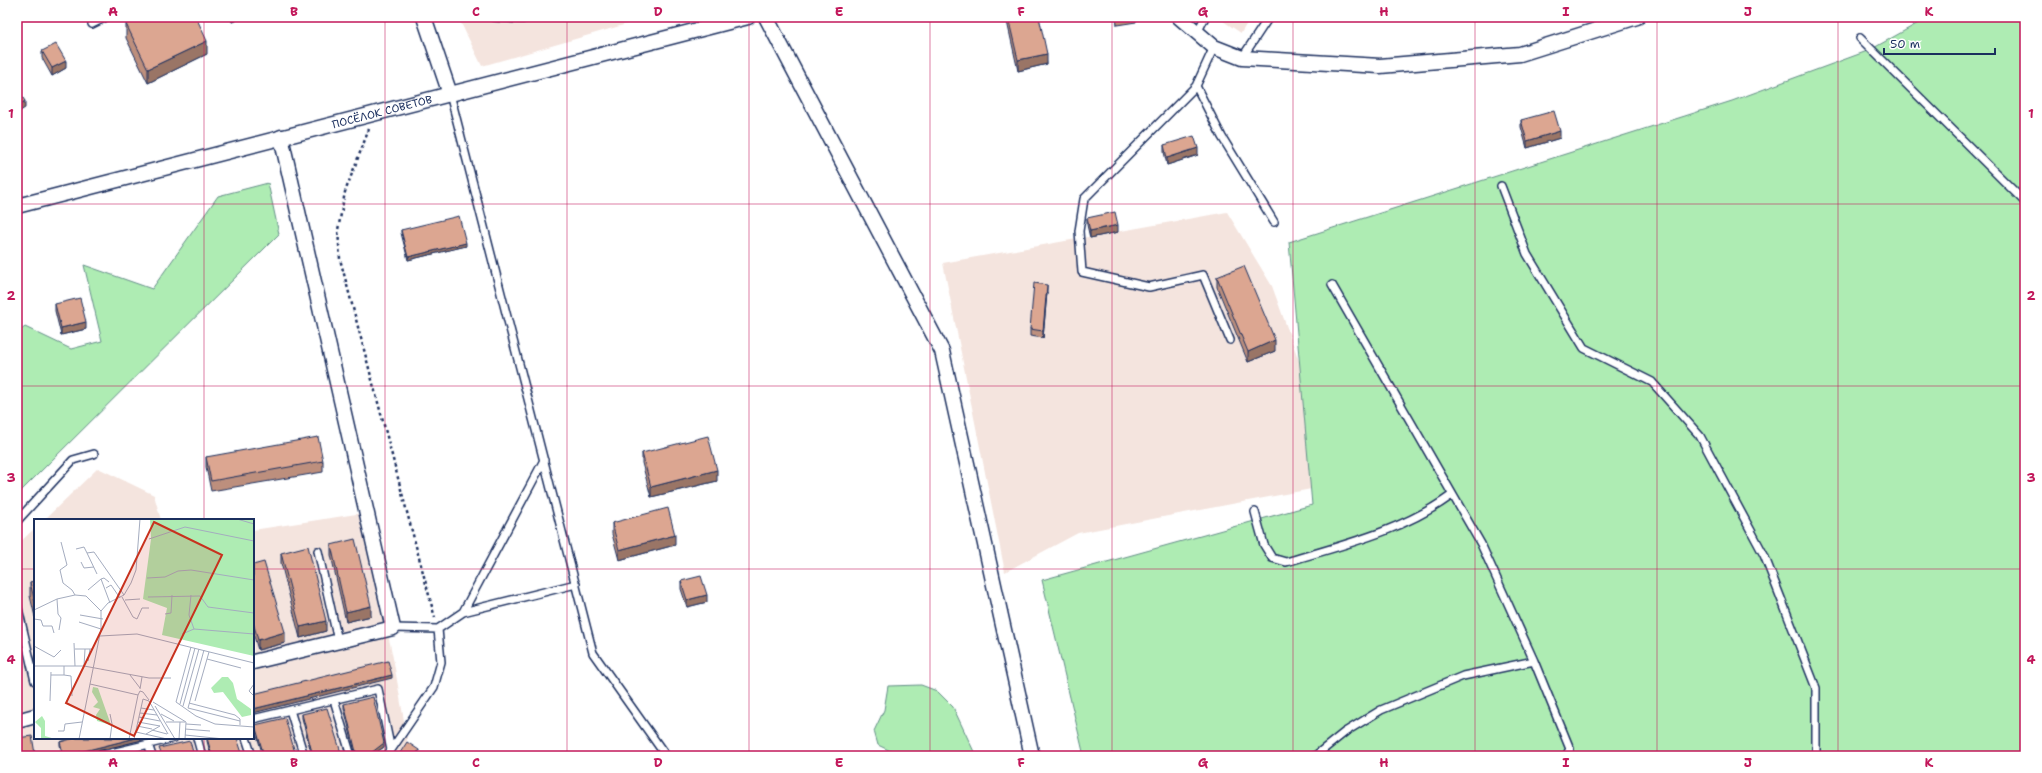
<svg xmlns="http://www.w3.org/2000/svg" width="2042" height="773" font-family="'Shantell Sans',sans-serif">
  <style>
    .built { fill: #f4e4de }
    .green { fill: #aeecb3; stroke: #648e88 }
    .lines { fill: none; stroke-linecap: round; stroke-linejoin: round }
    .service-casing { stroke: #1b2f5e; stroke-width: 10 }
    .minor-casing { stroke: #1b2f5e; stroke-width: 17 }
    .path { stroke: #1b2f5e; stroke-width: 2.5; stroke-dasharray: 3 3; stroke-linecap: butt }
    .service { stroke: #fff; stroke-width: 7 }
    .minor { stroke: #fff; stroke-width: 14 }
    .wall { fill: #bd8f7d; stroke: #1b2f5e }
    .shaded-wall { fill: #9a7466; stroke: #1b2f5e }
    .building { fill: #dca691; stroke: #1b2f5e }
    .grid { fill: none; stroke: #c2185b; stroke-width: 1; stroke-opacity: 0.55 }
    .labels { text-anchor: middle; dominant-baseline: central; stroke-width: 4; stroke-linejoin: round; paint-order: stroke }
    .street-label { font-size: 11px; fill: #1b2f5e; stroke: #fff }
    .inset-road { fill: none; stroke: #a4acbf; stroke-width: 1 }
    .view { fill: #c8321e; fill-opacity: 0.15; stroke: #c8321e; stroke-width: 2 }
    .inset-edge { fill: none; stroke: #1b2f5e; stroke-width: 2 }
    .neatline { fill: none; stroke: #c2185b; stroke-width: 1.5 }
    .grid-label { font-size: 13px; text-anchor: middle; font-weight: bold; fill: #c2185b }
  </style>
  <rect width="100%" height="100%" fill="#fff"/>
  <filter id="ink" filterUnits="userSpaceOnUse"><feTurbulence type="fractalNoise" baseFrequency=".025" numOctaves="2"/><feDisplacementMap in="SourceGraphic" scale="8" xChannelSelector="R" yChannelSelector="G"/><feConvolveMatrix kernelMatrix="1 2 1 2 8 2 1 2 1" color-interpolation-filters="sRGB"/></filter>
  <g filter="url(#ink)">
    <path class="built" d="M458,17H651L482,66Z
      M1217,17H1251L1241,33Z
      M1227,212L1272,286L1343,483L1078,533L1005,572L943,263Z
      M98,468L154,495L161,520H44Z
      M363,513L394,663L407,738V756H17V545L35,528V738H253V530Z"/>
    <path class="green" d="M1929,17H2025V756H1084L1042,580L1312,505L1289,242L1732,101L1870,50Z
      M268,183L279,234L17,495V333L25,327L71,349L102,341L84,265L152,289L218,196Z
      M921,685L937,691L953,707L976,756H901L878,745L874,731L884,710L888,686Z"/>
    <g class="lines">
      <defs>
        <path id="service" d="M494,17L522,19L527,17
          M92,24L106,17
          M1197,33L1205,17
          M1860,38L2025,202
          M1214,47L1196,86L1084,199L1079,231L1082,272L1149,287L1203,275L1230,340
          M1242,58L1269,17
          M1196,86L1222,137L1274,222
          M450,94L593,653L666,756
          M1501,186L1527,254L1584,348L1652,382L1700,436L1764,555L1816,688V756
          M1332,285L1481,544L1534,661L1570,749L1566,756
          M1255,512L1264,545L1272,558L1286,562C1343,545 1403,531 1452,495
          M17,521L73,460L94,454
          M318,551L338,641
          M17,604L35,681
          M463,612L544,460
          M438,629L463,612L576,584
          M334,700L351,756
          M290,710L304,756
          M253,719L378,689L391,750L387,756
          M197,738L202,756
          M246,738L252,756
          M148,744L152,756
          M391,750L434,687L441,662L438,629L393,628
          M99,756L174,738
          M1315,756L1345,732L1381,710L1463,676L1534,661"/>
        <g id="minor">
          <path d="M424,17L450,94"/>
          <path d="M766,17L942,351L1032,756"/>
          <path d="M1179,17L1214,47L1242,58L1380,66L1520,54L1637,17"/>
          <path id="s1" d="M17,206L748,17"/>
          <path d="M253,662L393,628L281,137"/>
          <path d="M17,721L35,716"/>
        </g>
      </defs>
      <use href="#service" class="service-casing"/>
      <use href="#minor" class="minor-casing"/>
      <path class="path" d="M369,129L345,192L338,230L340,259L435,618"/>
      <use href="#service" class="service"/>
      <use href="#minor" class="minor"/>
    </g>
    <path class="wall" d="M230,17H243L232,22Z
      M1006,17H1039L1047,64L1018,71Z
      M1116,17H1136V22L1117,25Z
      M126,24L207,54L148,83L126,38Z
      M42,51L66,68L52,76L42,58Z
      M1521,120L1560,138L1527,148L1521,127Z
      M1164,145L1198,155L1167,165L1164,152Z
      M1087,218L1118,232L1090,238L1087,225Z
      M401,230L466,246L408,260L401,233Z
      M1217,277L1275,351L1248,362L1217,287Z
      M1047,292L1043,338L1030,336V329Z
      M55,304L86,329L61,335L55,311Z
      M642,453L717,481L651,497L642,463Z
      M206,457L323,461V472L211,491L206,467Z
      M612,523L675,545L619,560L612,534Z
      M331,545L371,616L346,622L331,555Z
      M281,553L326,631L300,638L281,563Z
      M253,565L285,643L258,650L253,633Z
      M35,581V617L30,596V582Z
      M681,581L707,602L687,607L681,589Z
      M344,704L384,747L371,756H356L344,708Z
      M302,714L342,756H312L302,718Z
      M255,725L296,756H263L255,729Z
      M75,738H150L77,756H63L60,745V742Z
      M207,738L243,756H211L207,741Z
      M35,754V756H17Z"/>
    <path class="shaded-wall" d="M232,17H243L232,22Z
      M459,17H463L459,19Z
      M207,41V54L148,83V69Z
      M18,43V57L17,58V44Z
      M1047,54V64L1018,71V60Z
      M66,61V68L52,76V68Z
      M25,101V108L17,113V106Z
      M1560,131V138L1527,148V141Z
      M1198,148V155L1167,165V158Z
      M1118,225V232L1090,238V231Z
      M466,243V246L408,260V257Z
      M1047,285V292L1043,338V331Z
      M86,322V329L61,335V328Z
      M1275,340V351L1248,362V352Z
      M717,470V481L651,497V487Z
      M675,535V545L619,560V550Z
      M707,595V602L687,607V600Z
      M371,606V616L346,622V612Z
      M326,621V631L300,638V627Z
      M285,632V643L258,650V640Z
      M392,675V678L253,713V709Z
      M136,738H150L77,756H64Z
      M384,743V747L371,756H360Z
      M419,750V753L417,756H415Z"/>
    <path class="building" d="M142,17H196L207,41L148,69L126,24Z
      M1008,17H1039L1047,54L1018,60Z
      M56,44L66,61L52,68L42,51Z
      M17,89L25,101L17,106Z
      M1554,111L1560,131L1527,141L1521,120Z
      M1194,136L1198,148L1167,158L1164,145Z
      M1115,212L1118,225L1090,231L1087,218Z
      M459,216L466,243L408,257L401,230Z
      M1244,266L1275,340L1248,352L1217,277Z
      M1034,283L1047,285L1043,331L1030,329Z
      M80,298L86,322L61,328L55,304Z
      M708,436L717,470L651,487L642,453Z
      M318,437L323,461L211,481L206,457Z
      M668,508L675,535L619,550L612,523Z
      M355,539L371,606L346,612L331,545Z
      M308,546L326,621L300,627L281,553Z
      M264,562L285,632L258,640L253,622V565Z
      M701,576L707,595L687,600L681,581Z
      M35,581V603L30,582Z
      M388,661L392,675L253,709V694Z
      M373,697L384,743L371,753L360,756H357L344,704Z
      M327,708L342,756H313L302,714Z
      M285,718L296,756H264L255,725Z
      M32,736L35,754L21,756H17V738Z
      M75,738H136L64,756L60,742Z
      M207,738H237L243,756H212Z
      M190,741L194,756H162L159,748Z
      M407,742L419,750L415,756H398Z
      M143,753L144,756H129Z"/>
  </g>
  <path class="grid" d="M204,17V520M385,17V756M567,17V756M749,17V756M930,17V756M1112,17V756M1293,17V756M1475,17V756M1657,17V756M1838,17V756M17,204H2025M17,386H2025M17,569H35M253,569H2025M204,738V756"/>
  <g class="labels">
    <g class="street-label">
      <text stroke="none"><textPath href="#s1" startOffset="377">ПОСЁЛОК СОВЕТОВ</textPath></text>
    </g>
  </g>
  <g transform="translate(34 519)">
    <rect width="220" height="220" fill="#fff"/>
    <path d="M116,0H220V137L128,116L133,89L109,80L117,20ZM188,158H194L199,164L203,180L217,190V196L208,198L189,173L180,174L177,169ZM59,168L64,169L77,206L63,202L62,196L66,190L59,188L64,183L58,173ZM8,197L11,202V217L21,220H7V209L1,203Z" fill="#aeecb3"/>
    <path class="inset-road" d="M203,0L220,5M115,20L151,8L220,22M27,23L33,46L26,51L29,64L38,71L41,76M42,30L50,28L53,34L60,33L90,76M53,34L63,55M47,43L50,49L60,48M113,59L131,58L144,52L157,51L220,61M75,63L70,59L67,60L76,84M72,69L77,66L86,79M54,71L67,60M157,76L155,96L160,110M88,78L99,98L103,100L108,89H115M114,78L166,77L174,88L220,94M23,80L24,95L27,99L25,111M91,81L106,80M0,91L23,80L41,76L52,77L67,92V110L45,220M67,92L74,84L90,76L97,64L102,51L106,0M131,95L137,94L138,76M46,96L69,100M0,100L7,101L9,107H18L20,114M45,103L67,110M148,115L160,110L220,115M66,117L103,115L220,144M40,124L41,147M0,127L20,138L27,131M157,128L142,183L162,197L181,205L220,208M41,130H59M170,131L154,189L206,202M173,140L207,149M54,142L56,130M0,147H50L115,159H137M50,147L51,130M17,156H30V147M30,156L37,157L38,177M96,156L106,169M56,165L104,176L95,220M220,165L215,172L220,177M106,170L108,158M104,176L106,172L109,173L115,181M220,181V202M16,182L17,153M161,182L175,133M119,183L152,203M155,184L201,196L206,200V206M146,185L161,129M121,187L141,220M149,187L165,130M107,189L120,191M106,194L123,196M76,195L78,205L76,220M127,195L140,202M105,198L126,202M104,203L126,207M132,203H151M152,205L167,206M103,207L118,210M151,210L176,212M118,211L133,215M24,212H30L31,205L48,203M102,213L133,220M112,215L126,207M151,216L190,220M100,220L109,180L115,182L134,215M145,220L146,203M151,220L152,203"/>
    <path class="view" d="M120,3L188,36L100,217L32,184Z"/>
    <rect width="220" height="220" class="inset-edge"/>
  </g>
  <rect width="2042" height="773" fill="none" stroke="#fff" stroke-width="44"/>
  <path d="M1884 48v6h111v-6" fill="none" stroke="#1b2f5e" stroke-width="2"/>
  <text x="1890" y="48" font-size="12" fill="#1b2f5e" stroke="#ffffff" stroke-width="3" paint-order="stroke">50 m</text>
  <rect x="22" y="22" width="1998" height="729" class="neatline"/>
  <g class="grid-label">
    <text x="113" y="16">A</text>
    <text x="294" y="16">B</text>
    <text x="476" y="16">C</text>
    <text x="658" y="16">D</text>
    <text x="839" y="16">E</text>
    <text x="1021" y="16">F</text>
    <text x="1203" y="16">G</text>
    <text x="1384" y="16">H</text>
    <text x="1566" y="16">I</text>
    <text x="1748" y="16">J</text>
    <text x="1929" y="16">K</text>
    <text x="11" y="118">1</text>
    <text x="2031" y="118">1</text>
    <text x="11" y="300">2</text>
    <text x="2031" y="300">2</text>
    <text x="11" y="482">3</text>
    <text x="2031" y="482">3</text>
    <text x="11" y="664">4</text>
    <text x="2031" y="664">4</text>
    <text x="113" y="767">A</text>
    <text x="294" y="767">B</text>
    <text x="476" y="767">C</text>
    <text x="658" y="767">D</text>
    <text x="839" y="767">E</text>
    <text x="1021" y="767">F</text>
    <text x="1203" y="767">G</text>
    <text x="1384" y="767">H</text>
    <text x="1566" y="767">I</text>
    <text x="1748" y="767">J</text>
    <text x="1929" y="767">K</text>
  </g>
</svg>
